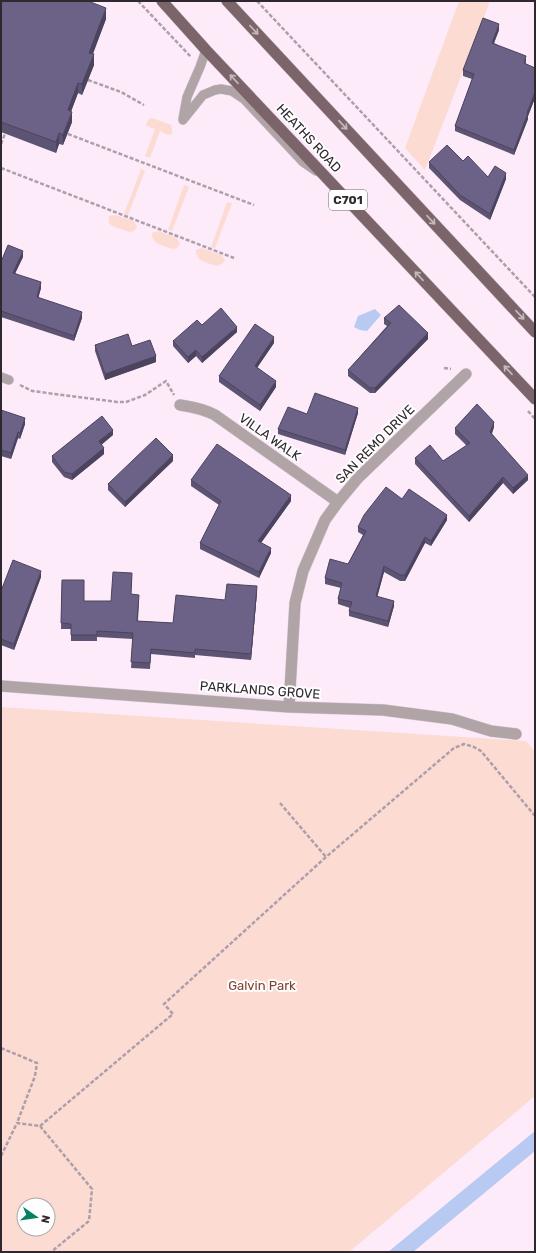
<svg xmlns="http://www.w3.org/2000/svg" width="536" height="1253" font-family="Rubik,sans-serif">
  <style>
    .green { fill: #fcdbd2; fill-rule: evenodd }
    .water { fill: #b8caf1 }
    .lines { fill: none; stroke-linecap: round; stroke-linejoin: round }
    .service-casing { stroke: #d8c8d5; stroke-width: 10 }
    .minor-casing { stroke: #d8c8d5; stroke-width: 12 }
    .primary-casing { stroke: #d8c8d5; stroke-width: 12 }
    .path { stroke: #ad9faa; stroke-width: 2.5; stroke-dasharray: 4 2; stroke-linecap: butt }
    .service { stroke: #b1a4a7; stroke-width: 9 }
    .minor { stroke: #b1a4a7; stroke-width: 11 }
    .primary { stroke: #7b656a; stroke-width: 11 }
    .wall { fill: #5d5373 }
    .shaded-wall { fill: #4c445e }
    .building { fill: #6c6186; stroke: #4c445e }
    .oneway { stroke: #c3b9bb }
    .labels { text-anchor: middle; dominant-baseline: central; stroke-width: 4; stroke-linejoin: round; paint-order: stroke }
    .shield { fill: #fefefe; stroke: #6e686d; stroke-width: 1 }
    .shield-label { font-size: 12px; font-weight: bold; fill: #30282f }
    .street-label { font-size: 13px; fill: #30282f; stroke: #fefefe }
    .park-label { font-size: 13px; fill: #7f4232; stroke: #fefefe }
  </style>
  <rect width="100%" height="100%" fill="#fdebfa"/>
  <path class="green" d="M459,1H490L425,170L405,148Z
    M152,118L171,125L172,129V134L168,135L160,131L150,158L145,156L155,129L147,126L146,124L149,119Z
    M141,169L145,171L128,215L124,214Z
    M184,185L189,187L172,231L168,230Z
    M227,202L232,203L215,248L211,247Z
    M115,215L134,221L137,227L134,231L129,232L112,226C109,224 108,220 109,216Z
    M158,231L177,238L180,244L177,248L173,249C164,246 151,244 152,233Z
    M202,248L221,255L225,260L223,263L217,266C208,263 195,261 196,250Z
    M1,707L526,741L535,752V1096L349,1252H1ZM24,1205H48V1229H24Z"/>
  <path class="water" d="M375,309L381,315L367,331L360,330L354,327L358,316Z
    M535,1131V1151L413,1252H388Z"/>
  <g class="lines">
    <defs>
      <path id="service" d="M183,119L187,97L200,67L206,50
        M183,120L203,95L215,90L221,89L232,91L244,99L303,162L316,171
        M1,377L9,380"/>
      <path id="minor" d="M180,405C193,407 204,409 215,415L338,502
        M1,686L289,707L383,710L452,719L491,731L516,734
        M289,707L295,603L303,571L325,520L338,502L358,478L466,374"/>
      <path id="primary" d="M162,1L206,50L535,399
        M227,1L535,332"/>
    </defs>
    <use href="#service" class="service-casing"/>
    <use href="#minor" class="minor-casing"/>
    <use href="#primary" class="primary-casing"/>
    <path class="path" d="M138,1L191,57
      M257,1L535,297
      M88,80L121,92L144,105
      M68,134L254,205
      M1,144L6,131
      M1,168L234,258
      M444,368L451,369
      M20,385L32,391L117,402H126L145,395L166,381L174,395
      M528,411L535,419
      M280,803L326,857
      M1,1048L37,1063L35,1076L17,1123
      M40,1126L92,1189L89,1221L51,1252
      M1,1156L17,1123L40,1126L173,1014L164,1004L326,857L454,748L464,744L474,747L481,751L535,816"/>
    <use href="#service" class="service"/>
    <use href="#minor" class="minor"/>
    <use href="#primary" class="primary"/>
  </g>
  <path class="wall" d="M1,1L106,19L93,54L94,65L82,95L78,93L71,111L72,122L63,145L59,144L56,153L1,132Z
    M499,30L494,43L526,61L525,64L535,68V98L528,116V119L514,155L455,131V126L472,79L463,76V70Z
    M463,161L488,177L506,179L490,220L460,200L429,168V162Z
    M23,257L15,273L41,288L38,298L82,318L74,341L1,317V262Z
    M384,318L428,339L375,393H370L348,376V370L387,326L384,324Z
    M202,325L237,332L202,363L196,356L188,363L173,346V341Z
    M274,343L257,367L276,387L260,411L219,382V376Z
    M95,345L132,346L156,362L105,380L95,351Z
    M1,410L25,424L20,439L18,438L11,459L1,456Z
    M358,413L345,455L278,434V429Z
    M494,427L492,434L528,480L513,494L503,483L469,522L415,464V458L443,461L467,446L455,434V428Z
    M113,435L101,444L104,454L72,480L64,477L52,462V456Z
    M173,461L125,507L108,490V484Z
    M191,480L291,501L261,543L271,553L259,578L200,549V543L219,505L191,486Z
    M402,499L447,520L431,546L425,543L405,581H400L384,572L377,596L394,606L388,627L349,616V611L350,608L338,604V599L341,588L325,584V578L348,564L363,535L358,532V527Z
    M41,577L14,650L1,645V591Z
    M132,578L131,594L139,600L138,621L173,623L225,600L257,592L251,660L195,655V658L151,654L150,669L131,668L133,639L97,637V641H71V629H61L62,580L84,601H111Z"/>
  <path class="shaded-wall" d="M106,8V19L89,63V53Z
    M499,24V30L492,48V43Z
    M94,54V65L82,95V84Z
    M526,56V61L524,69V63Z
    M78,83V93L68,120V110Z
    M535,92V98L528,116V119L514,155V150Z
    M72,112V122L63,145V135Z
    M59,133V144L56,153V142Z
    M506,173V179L490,220V214Z
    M23,251V257L13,278V273Z
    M41,282V288L37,303V297Z
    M82,312V318L74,341V336Z
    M237,327V332L202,363V357Z
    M428,333V339L375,393V388Z
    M274,337V343L255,371V366Z
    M196,350V356L188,363V357Z
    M156,356V362L105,380V374Z
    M276,381V387L260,411V405Z
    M358,408V413L345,455V450Z
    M25,418V424L20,439V433Z
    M494,422V427L490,437V432Z
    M113,430V435L99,447V441Z
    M18,432V438L11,459V453Z
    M104,448V454L72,480V474Z
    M173,455V461L125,507V502Z
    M528,475V480L513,494V488Z
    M503,477V483L469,522V516Z
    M291,495V501L258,547V541Z
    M447,515V520L431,546V541Z
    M425,537V543L405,581V575Z
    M271,548V553L259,578V572Z
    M384,566V572L376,602V596Z
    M41,571V577L14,650V644Z
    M257,586V592L251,660V654Z
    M394,601V606L388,627V621Z"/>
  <path class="building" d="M1,1H88L106,8L89,53L94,54L82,84L78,83L68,110L72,112L63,135L59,133L56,142L1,122Z
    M483,18L499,24L492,43L526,56L524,63L535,68V92L527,113H528L514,150L455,126L474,74L463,70Z
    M447,145L463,161L468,156L488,177L495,166L506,173L490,214L460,195L429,162Z
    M8,245L23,251L13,273L41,282L37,297L82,312L74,336L1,311V262Z
    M399,305L428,333L375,388H370L348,370L391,323L384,318Z
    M221,308L237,327L202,357L196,350L188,357L173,341L197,320L202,325Z
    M255,324L274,337L255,366L276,381L260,405L219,376Z
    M128,334L132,346L150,340L156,356L105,374L95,345Z
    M315,393L358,408L345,450L278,429L288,407L307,414Z
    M477,404L494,422L490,432L528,475L513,488L503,477L469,516L415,458L430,445L443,461L470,443L455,428Z
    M1,410L25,418L20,433L18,432L11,453L1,450Z
    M102,416L113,430L99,441L104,448L72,474L64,472L52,456Z
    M156,438L173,455L125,502L108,484Z
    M217,444L291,495L258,541L271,548L259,572L200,543L221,501L191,480Z
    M386,487L402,499L409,489L447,515L431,541L425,537L405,575H400L384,566L376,596L394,601L388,621L349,611L352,602L338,599L342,583L325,578L330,559L348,564L366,531L358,527L364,515Z
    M13,560L41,571L14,644L1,639V591Z
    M113,572L132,573L131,594L139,595L137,621L173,623L176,595L225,600L227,584L257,586L251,654L195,649V653L151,649L150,663L131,662L133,633L97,631V635H71V624L61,623L62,580H84V601H111Z"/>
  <defs><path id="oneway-shaft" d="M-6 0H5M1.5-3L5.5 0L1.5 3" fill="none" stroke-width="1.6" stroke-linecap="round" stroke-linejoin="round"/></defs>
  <g class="oneway">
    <use href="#oneway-shaft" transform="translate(254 30) rotate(47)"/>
    <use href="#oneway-shaft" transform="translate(234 79) rotate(-133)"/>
    <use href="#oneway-shaft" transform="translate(343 125) rotate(47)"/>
    <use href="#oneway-shaft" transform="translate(431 220) rotate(47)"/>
    <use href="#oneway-shaft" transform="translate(419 276) rotate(-133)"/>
    <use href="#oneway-shaft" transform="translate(520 315) rotate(47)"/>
    <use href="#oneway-shaft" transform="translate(508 370) rotate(-133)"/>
  </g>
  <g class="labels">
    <rect class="shield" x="329" y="190" width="38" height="20" rx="3"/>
    <g class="shield-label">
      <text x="348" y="200">C701</text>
    </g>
    <g class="street-label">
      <text transform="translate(309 138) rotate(47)">HEATHS ROAD</text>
      <text transform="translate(270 437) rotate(35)">VILLA WALK</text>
      <text transform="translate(375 444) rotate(-45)">SAN REMO DRIVE</text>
      <text transform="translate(260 690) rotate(4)">PARKLANDS GROVE</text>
    </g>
    <g class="park-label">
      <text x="262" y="985">Galvin Park</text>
    </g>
  </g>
  <rect width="536" height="1253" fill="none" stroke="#30282f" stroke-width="4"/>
  <g transform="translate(36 1217) rotate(103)"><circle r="19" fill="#fefefe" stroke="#aca8ab"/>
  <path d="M0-3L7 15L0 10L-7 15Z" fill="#058060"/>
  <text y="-6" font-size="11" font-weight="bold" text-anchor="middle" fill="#30282f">N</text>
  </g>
</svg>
